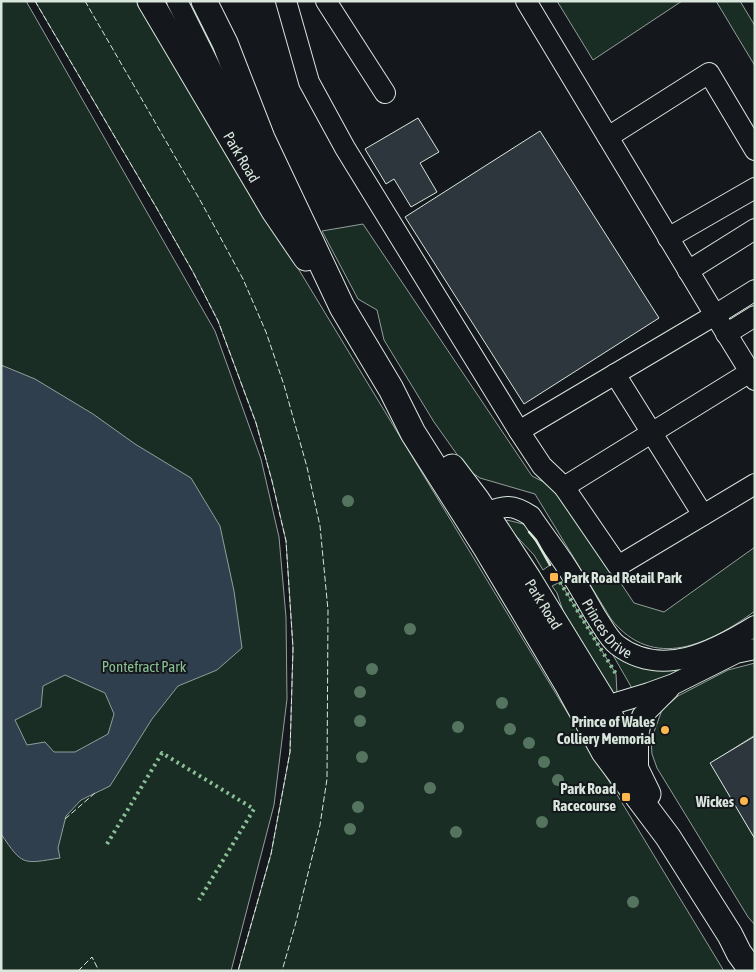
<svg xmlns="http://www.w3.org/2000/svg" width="756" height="972" font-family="'Asap Condensed',sans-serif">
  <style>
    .green { fill: #1a2d24; stroke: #939e99 }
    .water { fill: #2f3f4d; stroke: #939e99; fill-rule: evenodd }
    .building { fill: #2c363c; stroke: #d8e6dc }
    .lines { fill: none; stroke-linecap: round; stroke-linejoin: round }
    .minor-casing { stroke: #d8e6dc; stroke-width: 22 }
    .major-casing { stroke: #d8e6dc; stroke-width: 27 }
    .minor { stroke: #14181c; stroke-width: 20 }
    .major { stroke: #14181c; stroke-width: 25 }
    .hedge { stroke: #8ac095; stroke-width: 4; stroke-dasharray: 2.5 4; stroke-linecap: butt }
    .fence { stroke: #d8e6dc; stroke-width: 1; stroke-dasharray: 6 2.5; stroke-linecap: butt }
    .wall { stroke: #d8e6dc; stroke-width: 2.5 }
    .tree { fill: #55745f }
    .poi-dot { fill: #ffb74d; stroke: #14181c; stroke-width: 2 }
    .labels { text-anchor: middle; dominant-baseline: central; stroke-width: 4; stroke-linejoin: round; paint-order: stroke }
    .street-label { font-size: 15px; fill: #d8e6dc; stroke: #14181c }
    .poi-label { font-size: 15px; font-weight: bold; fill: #d8e6dc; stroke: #14181c; text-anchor: end }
    .park-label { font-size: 15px; fill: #8ac095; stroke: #14181c }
  </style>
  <rect width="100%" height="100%" fill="#14181c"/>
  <path class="green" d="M1,1H26L215,331L261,459L279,537L286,617L287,699L274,805L231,971H1Z
    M35,1H136L724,971H238L271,854L290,752L293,648L286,541L272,481L256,423L218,321L193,272L156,207Z
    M557,1H682L593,60Z
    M716,1H740L755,26V66Z
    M363,224L532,476L559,490L634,603L664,612L755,547V611C710,644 653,672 611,619L535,494L480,478L468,470L434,422L384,340L377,310L358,299L322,231Z
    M507,520L523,524L530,531L550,565L543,570L534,555L505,524Z
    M560,582L616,674L617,694L611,696L567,623L557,593L552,586Z
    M606,643L681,668L680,671L633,690Z
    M755,663V735L711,763L755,839V925L748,917L657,768L652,754L651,740L662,710L678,696L728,670Z"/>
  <path class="water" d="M1,365L35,379L93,414L135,444L191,478L220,526L234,591L242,648L217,670L178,686L152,719L110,786L81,800L66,816L58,848L60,858C22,864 23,866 1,834ZM65,675L105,693L114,714L108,734L75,752H54L45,742L27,745L15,720L41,707L43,686Z"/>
  <path class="building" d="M418,118L439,152L420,163L437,192L411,207L394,179L386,184L365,149Z
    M540,131L659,318L524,404L405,217Z
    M755,736V839L710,763Z"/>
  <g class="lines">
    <defs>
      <g id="minor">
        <path d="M177,1L252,151L256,162"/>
        <path d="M286,1L309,82L345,148L519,431L715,315L526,1"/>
        <path d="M326,1L385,93"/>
        <path d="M608,137L709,73L755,150"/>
        <path d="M668,238L755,188"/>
        <path d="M688,271L755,229"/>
        <path d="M755,290L715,315L755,380"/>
        <path d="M726,334L755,316"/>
        <path d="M615,374L703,515"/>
        <path d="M519,431L542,466L564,487L618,566L755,484"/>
        <path d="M564,487L750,372"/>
        <path id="s1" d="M486,513C504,505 513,504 531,516C542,533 555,549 566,566C577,583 587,601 597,618C603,627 609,639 617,645C662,679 714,651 755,626"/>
        <path d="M590,704L606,706L649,693L674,684L736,653L755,649"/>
        <path d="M638,770V737L642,716L669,689"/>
      </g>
      <g id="major">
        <path id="s2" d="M150,1L274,211L306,258"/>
        <path d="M204,1L225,43L262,138L342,307L391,389L413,433L486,548L567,684L604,752L668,837L730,935L739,953L752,971"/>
        <path id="s3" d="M452,467L477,500L528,578L601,697L648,794"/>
      </g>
    </defs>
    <use href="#minor" class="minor-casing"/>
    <use href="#major" class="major-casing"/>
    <use href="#minor" class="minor"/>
    <use href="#major" class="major"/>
    <path class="hedge" d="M560,582L616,674
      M107,844L162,753L254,809L199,900"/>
    <path class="fence" d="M35,1L156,207L193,272L218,321L256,423L272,481L286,541L293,648L290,752L271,854L238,971
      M85,1L200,200L243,279L266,332L284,385L307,467L320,526L328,610L327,779L320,825L296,922L282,971
      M65,819L95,793
      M78,971L92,957L99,971"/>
    <path class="wall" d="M529,532L536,540L550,565"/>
  </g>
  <g class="tree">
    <circle cx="348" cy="501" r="6"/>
    <circle cx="410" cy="629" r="6"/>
    <circle cx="372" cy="669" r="6"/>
    <circle cx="360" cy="692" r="6"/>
    <circle cx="502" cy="703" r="6"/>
    <circle cx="360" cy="721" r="6"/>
    <circle cx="458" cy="727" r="6"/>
    <circle cx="510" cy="729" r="6"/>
    <circle cx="529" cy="743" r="6"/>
    <circle cx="362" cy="757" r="6"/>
    <circle cx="544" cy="762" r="6"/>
    <circle cx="558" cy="780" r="6"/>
    <circle cx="430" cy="788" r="6"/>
    <circle cx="358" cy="807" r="6"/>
    <circle cx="542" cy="822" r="6"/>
    <circle cx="350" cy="829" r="6"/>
    <circle cx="456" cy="832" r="6"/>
    <circle cx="633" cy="902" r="6"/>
  </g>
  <g class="poi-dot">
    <rect x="549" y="572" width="10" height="10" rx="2.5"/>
    <circle cx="665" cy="730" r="5"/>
    <rect x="621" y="792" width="10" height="10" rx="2.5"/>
    <circle cx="744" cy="801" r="5"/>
  </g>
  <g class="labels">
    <g class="street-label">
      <text stroke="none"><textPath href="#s2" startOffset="181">Park Road</textPath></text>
      <text stroke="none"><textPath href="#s3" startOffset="165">Park Road</textPath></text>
      <text stroke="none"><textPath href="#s1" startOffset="184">Princes Drive</textPath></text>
    </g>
    <g class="poi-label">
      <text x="564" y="577" text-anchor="start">Park Road Retail Park</text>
      <text x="655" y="721">Prince of Wales<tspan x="655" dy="17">Colliery Memorial</tspan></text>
      <text x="616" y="788">Park Road<tspan x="616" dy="17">Racecourse</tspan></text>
      <text x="734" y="801">Wickes</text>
    </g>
    <g class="park-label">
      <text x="144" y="666">Pontefract Park</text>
    </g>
  </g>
  <rect width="756" height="972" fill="none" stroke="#d8e6dc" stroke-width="5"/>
</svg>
